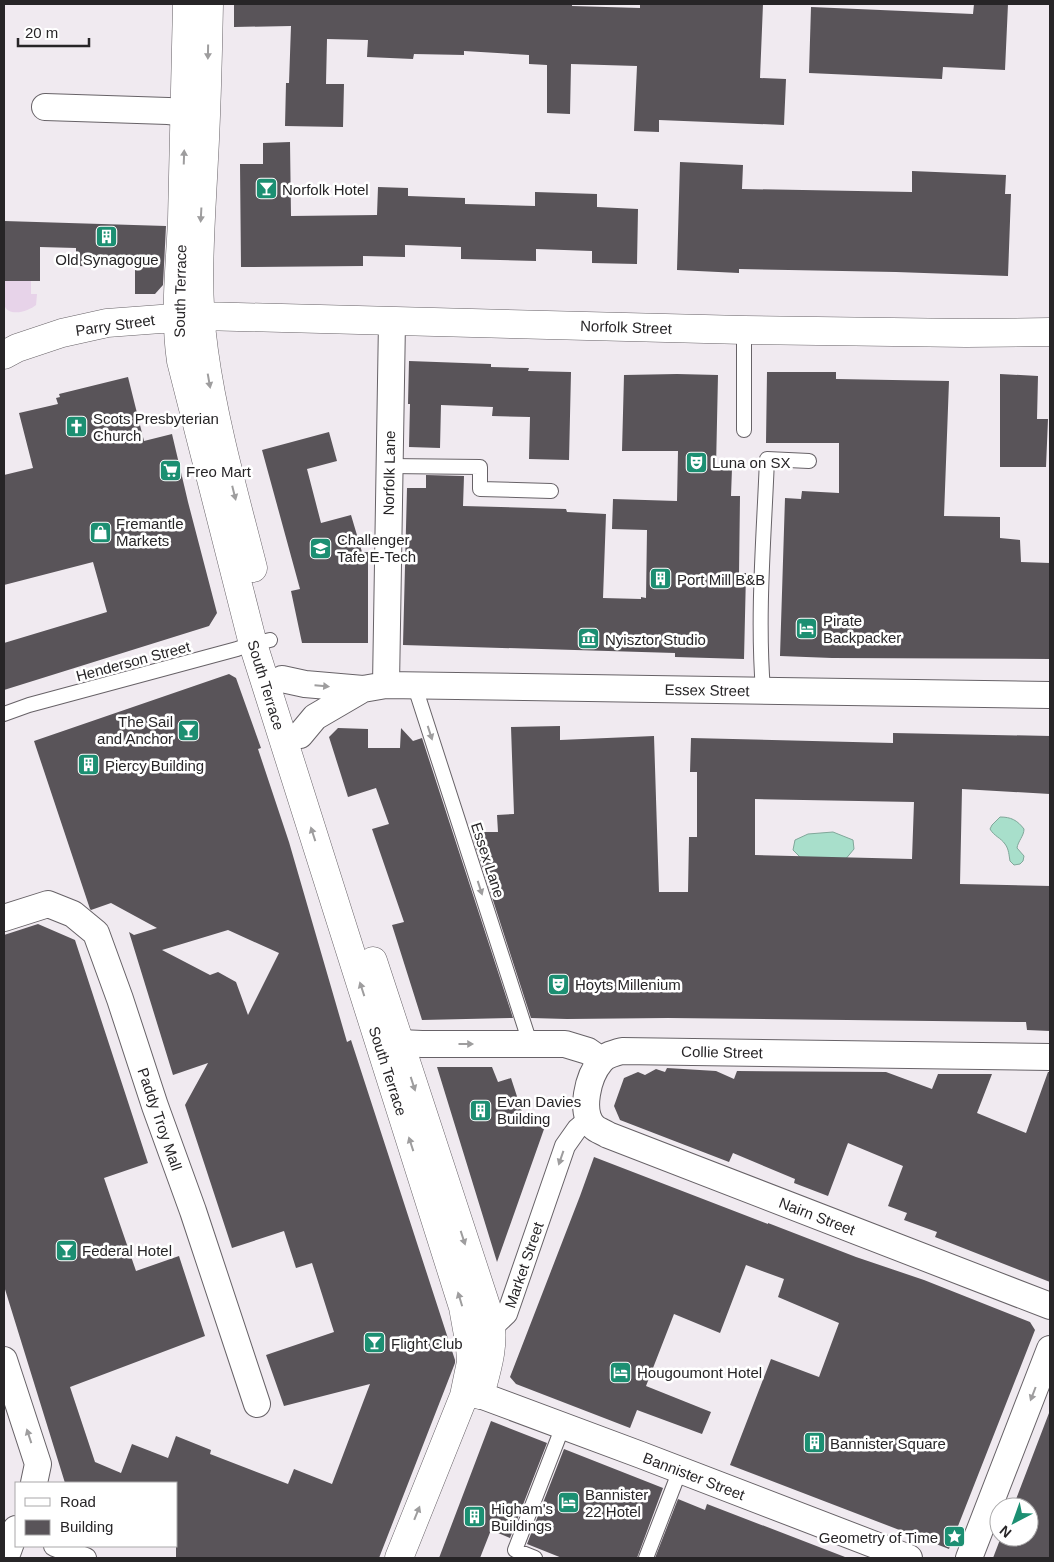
<svg xmlns="http://www.w3.org/2000/svg" width="1054" height="1562" font-family="Helvetica,sans-serif">
  <style>
    .green { fill: #e7d3e9 }
    .water { fill: #a8dfcb; stroke: #81a79a }
    .building { fill: #595459; fill-rule: evenodd }
    .lines { fill: none; stroke-linecap: round; stroke-linejoin: round }
    .service-casing { stroke: #676267; stroke-width: 16 }
    .pedestrian-casing { stroke: #676267; stroke-width: 22 }
    .minor-casing { stroke: #676267; stroke-width: 28 }
    .tertiary-casing { stroke: #676267; stroke-width: 29 }
    .service { stroke: #fff; stroke-width: 14 }
    .pedestrian { stroke: #fff; stroke-width: 20 }
    .minor { stroke: #fff; stroke-width: 26 }
    .tertiary { stroke: #fff; stroke-width: 28 }
    .oneway { fill: #9e9d9e }
    .labels { text-anchor: middle; dominant-baseline: central; stroke-width: 5; stroke-linejoin: round; paint-order: stroke }
    .poi-label { font-size: 15px; fill: #272527; stroke: #fff; text-anchor: start }
    .street-label { font-size: 15px; fill: #272527; stroke: #fff }
  </style>
  <rect width="100%" height="100%" fill="#f0eaf0"/>
  <path class="green" d="M5,281H31V294H37L36,305C29,311 9,318 4,305C2,298 4,287 5,281Z"/>
  <path class="water" d="M1000,817C1011,817 1017,820 1024,829C1024,836 1018,841 1017,848L1024,856L1023,861L1020,864L1014,865L1010,861C1009,856 1009,849 1005,844C1001,838 994,836 990,829L992,825Z
    M833,832L853,840L854,849L844,861L802,859L793,850L795,840L808,834Z"/>
  <path class="building" d="M234,4H572V6L640,8V4H763L760,78L786,79L784,125L659,120V132L634,131L637,66L571,64L570,114L547,113V65L529,64V55L464,51V55L414,54L413,59L367,57L368,40L327,39L326,84H344L343,127L285,126L286,83H289L291,26L234,27Z
    M974,4H1008L1005,70L943,67L942,79L809,73L811,7L973,14Z
    M290,142L291,216L377,215L378,187L408,188V196L465,198V204L535,206V192L597,194V207L638,209L637,264L592,263V251L536,249V261L461,259V247L405,245V257L363,256V266L241,267L240,164H263V143Z
    M680,162L743,165L742,189L912,192V171L1006,175L1005,194H1011L1008,276L896,272L739,269V273L677,270Z
    M4,221L166,226L163,285L155,294H135V267L76,266V248L40,247V281H4Z
    M409,361L491,364V367L529,368L528,371L571,372L569,460L529,459L530,417L492,416L493,407L441,405L440,448L409,447L410,404H408Z
    M767,372H836V379L949,381L944,516L1000,517V538L1020,540L1021,562L1050,563V659L832,658L780,656L785,498L801,499L802,491L839,493V443H766Z
    M677,374L718,375L716,468H732L731,496H740L739,573H746L744,659L675,657V653L403,645L407,488H426V475L464,476L463,506L566,509L567,512L606,514L603,598L641,599V597L646,598L647,530L612,529L613,499L677,501L678,451H622L624,375Z
    M1000,374L1038,376L1037,419H1048L1046,467H1000Z
    M128,377L144,441L172,434L188,502L217,613L209,626L4,690V643L107,612L93,562L4,585V475L33,468L19,413L58,404L56,398L60,397L59,394Z
    M329,432L337,461L307,469L321,523L351,515L362,552H368V643H302L291,591L300,589L262,450Z
    M229,674L236,678L261,748L258,749L289,842L347,1042L351,1040L455,1360V1363L379,1558H176V1483H65L4,1286V935L38,924L75,940L148,1163L104,1178L136,1271L179,1256L205,1336L70,1387L95,1462L121,1473L132,1444L168,1458L176,1436L211,1450L210,1454L288,1484L294,1469L332,1484L370,1384L284,1406L266,1355L334,1332L312,1263L296,1268L284,1231L232,1248L185,1105L208,1063L173,1075L129,932L134,935L157,928L111,903L91,910L90,909L34,741ZM228,930L279,953L248,1015L236,982L218,972L210,975L162,950Z
    M560,726V740L654,736L659,892H688L689,837H697V772H690L691,738L893,743V733L1050,736V794L962,789L960,884L1050,886V1031L1027,1030L1026,1022L668,1018L567,1019L531,1018L471,832H498L497,815L514,814L511,727ZM755,799L914,802L912,859L755,855Z
    M338,728L368,729V748H400L401,728L413,741L422,738L513,1018L422,1020L392,925L404,922L372,829L389,824L376,788L348,797L329,737Z
    M437,1067H492L498,1082L511,1078L525,1121L549,1115L497,1262Z
    M667,1068L716,1071L734,1079L737,1071L886,1072L932,1089L938,1074H992L977,1113L1026,1133L1048,1072H1050V1282L935,1237L937,1232L904,1220L907,1213L888,1206L903,1166L848,1143L828,1196L794,1183L795,1179L733,1153L729,1162L620,1120L614,1106L624,1078L638,1072L645,1075L656,1069L665,1072Z
    M594,1157L768,1224V1223L856,1257L924,1280L1030,1322L1035,1330L949,1549L730,1465L771,1359L819,1377L839,1323L778,1297L784,1279L746,1265L720,1333L674,1314L646,1386L711,1412L702,1434L637,1410L630,1428L516,1384L510,1377L580,1196Z
    M1049,1413H1050V1558H993L1001,1537H1029V1507H1013Z
    M491,1421L547,1443L510,1538L491,1530L480,1558H439Z
    M564,1449L663,1488L637,1558H562L527,1544Z
    M678,1499L705,1510L707,1504L845,1557L844,1558H655Z"/>
  <g class="lines">
    <defs>
      <path id="service" d="M744,330V430
        M389,466L480,467V489L551,491
        M415,687L530,1043
        M763,690C757,614 764,536 767,459L809,461
        M4,714L29,705L237,649L245,646L270,640
        M535,1558L515,1550L563,1426
        M646,1558L680,1470"/>
      <path id="pedestrian" d="M491,1329L507,1314L565,1146L577,1129L589,1119
        M54,1546L86,1558"/>
      <path id="minor" d="M45,107L168,111L206,115
        M282,679L305,684L363,689L386,685L1050,695
        M386,685L392,321
        M300,735L315,717L363,689
        M4,918L48,904L73,914L96,933L120,999L155,1106L193,1211L257,1404
        M400,1043L422,1044H565L588,1051L601,1060
        M1050,1057L622,1051C614,1053 606,1055 601,1061C588,1076 579,1112 594,1127C597,1130 603,1132 608,1135L1050,1306
        M4,1360L38,1464L34,1483
        M480,1395L641,1455L909,1558
        M4,1557L8,1551L16,1529
        M969,1558L1050,1349"/>
      <path id="tertiary" d="M187,4C186,76 184,148 182,220C180,267 174,314 181,361L253,644L463,1307L470,1346L471,1362L464,1396L399,1558
        M209,4C208,55 207,107 204,159C201,223 195,287 204,351C214,424 235,497 253,568
        M4,355L17,348L62,333L107,323L201,316L744,330L966,333L1050,332
        M373,961L490,1318C495,1345 487,1369 480,1395"/>
    </defs>
    <use href="#service" class="service-casing"/>
    <use href="#pedestrian" class="pedestrian-casing"/>
    <use href="#minor" class="minor-casing"/>
    <use href="#tertiary" class="tertiary-casing"/>
    <use href="#service" class="service"/>
    <use href="#pedestrian" class="pedestrian"/>
    <use href="#minor" class="minor"/>
    <use href="#tertiary" class="tertiary"/>
  </g>
  <defs><path id="oneway-solid" d="M-6-.8H1V-3.2L6.5 0L1 3.2V.8H-6Z" transform="scale(1.25)"/></defs>
  <g class="oneway">
    <use href="#oneway-solid" transform="translate(208 52) rotate(91)"/>
    <use href="#oneway-solid" transform="translate(184 157) rotate(-88)"/>
    <use href="#oneway-solid" transform="translate(201 215) rotate(93)"/>
    <use href="#oneway-solid" transform="translate(209 381) rotate(80)"/>
    <use href="#oneway-solid" transform="translate(234 493) rotate(76)"/>
    <use href="#oneway-solid" transform="translate(322 686) rotate(5)"/>
    <use href="#oneway-solid" transform="translate(430 733) rotate(72)"/>
    <use href="#oneway-solid" transform="translate(313 834) rotate(-108)"/>
    <use href="#oneway-solid" transform="translate(480 888) rotate(72)"/>
    <use href="#oneway-solid" transform="translate(362 989) rotate(-108)"/>
    <use href="#oneway-solid" transform="translate(466 1044)"/>
    <use href="#oneway-solid" transform="translate(413 1084) rotate(72)"/>
    <use href="#oneway-solid" transform="translate(411 1144) rotate(-108)"/>
    <use href="#oneway-solid" transform="translate(561 1158) rotate(109)"/>
    <use href="#oneway-solid" transform="translate(463 1238) rotate(72)"/>
    <use href="#oneway-solid" transform="translate(460 1299) rotate(-107)"/>
    <use href="#oneway-solid" transform="translate(1033 1394) rotate(111)"/>
    <use href="#oneway-solid" transform="translate(29 1436) rotate(-108)"/>
    <use href="#oneway-solid" transform="translate(417 1513) rotate(-68)"/>
  </g>
  <defs>
    <symbol id="bar-square" viewBox="-11 -11 22 22"><rect x="-9" y="-9" width="18" height="18" rx="4" fill="#1c8f72" stroke="#fff"/><path d="M-6-5H6L.8 .8V4.5H3.5V6h-7V4.5H-.8V.8Z" fill="#fff"/></symbol>
    <symbol id="building-square" viewBox="-11 -11 22 22"><rect x="-9" y="-9" width="18" height="18" rx="4" fill="#1c8f72" stroke="#fff"/><path d="M-4-6H4V6H1V3H-1V6H-4ZM-2.5-4.3h1.7v1.8h-1.7ZM.8-4.3h1.7v1.8H.8ZM-2.5-1h1.7V.8h-1.7ZM.8-1h1.7V.8H.8Z" fill="#fff"/></symbol>
    <symbol id="church-square" viewBox="-11 -11 22 22"><rect x="-9" y="-9" width="18" height="18" rx="4" fill="#1c8f72" stroke="#fff"/><path d="M-1.2-6h2.4v3.5h3.3v2.4h-3.3V6h-2.4V-.1h-3.3v-2.4h3.3Z" fill="#fff"/></symbol>
    <symbol id="theatre-square" viewBox="-11 -11 22 22"><rect x="-9" y="-9" width="18" height="18" rx="4" fill="#1c8f72" stroke="#fff"/><path d="M-5-5.5Q0-4 5-5.5V0Q5 5 0 6Q-5 5-5 0ZM-3.3-2.5H-1v1.5H-3.3ZM1-2.5H3.3v1.5H1ZM-2.8 1Q0 5.5 2.8 1Z" fill="#fff"/></symbol>
    <symbol id="supermarket-square" viewBox="-11 -11 22 22"><rect x="-9" y="-9" width="18" height="18" rx="4" fill="#1c8f72" stroke="#fff"/><path d="M-6-5.5h2.5l.6 2H6L4.5 2H-2.5L-4.4-4H-6ZM-1.5 3.2a1.3 1.3 0 1 0 .1 0ZM3 3.2a1.3 1.3 0 1 0 .1 0Z" fill="#fff"/></symbol>
    <symbol id="shop-square" viewBox="-11 -11 22 22"><rect x="-9" y="-9" width="18" height="18" rx="4" fill="#1c8f72" stroke="#fff"/><path d="M-5-2.5h2.3a2.7 3.5 0 0 1 5.4 0H5L5.5 6h-11ZM-1.5-2.5h3a1.5 2.3 0 0 0-3 0Z" fill="#fff"/></symbol>
    <symbol id="university-square" viewBox="-11 -11 22 22"><rect x="-9" y="-9" width="18" height="18" rx="4" fill="#1c8f72" stroke="#fff"/><path d="M0-5L7-2L0 1L-7-2ZM-4 1L0 2.5L4 1V4Q0 6-4 4Z" fill="#fff"/></symbol>
    <symbol id="hotel-square" viewBox="-11 -11 22 22"><rect x="-9" y="-9" width="18" height="18" rx="4" fill="#1c8f72" stroke="#fff"/><path d="M-6-4.5h1.5V1H6V5H4.5V3h-9V5H-6ZM-4 0a1.8 1.8 0 1 1 3.6 0ZM.5 0V-2.5h3Q6-2.5 6 0Z" fill="#fff"/></symbol>
    <symbol id="museum-square" viewBox="-11 -11 22 22"><rect x="-9" y="-9" width="18" height="18" rx="4" fill="#1c8f72" stroke="#fff"/><path d="M0-6L6-3V-2H-6V-3ZM-5-1h2V3h-2ZM-1-1h2V3h-2ZM3-1h2V3H3ZM-6 4H6V6H-6Z" fill="#fff"/></symbol>
    <symbol id="sight-square" viewBox="-11 -11 22 22"><rect x="-9" y="-9" width="18" height="18" rx="4" fill="#1c8f72" stroke="#fff"/><path d="M0-6L1.8-2.2L6-1.7L2.9 1.2L3.7 5.4L0 3.3L-3.7 5.4L-2.9 1.2L-6-1.7L-1.8-2.2Z" fill="#fff"/></symbol>
  </defs>
  <g fill-rule="evenodd">
    <use href="#bar-square" x="254" y="176" width="25" height="25"/>
    <use href="#building-square" x="94" y="224" width="25" height="25"/>
    <use href="#church-square" x="64" y="414" width="25" height="25"/>
    <use href="#theatre-square" x="684" y="450" width="25" height="25"/>
    <use href="#supermarket-square" x="158" y="458" width="25" height="25"/>
    <use href="#shop-square" x="88" y="520" width="25" height="25"/>
    <use href="#university-square" x="308" y="536" width="25" height="25"/>
    <use href="#building-square" x="648" y="566" width="25" height="25"/>
    <use href="#hotel-square" x="794" y="616" width="25" height="25"/>
    <use href="#museum-square" x="576" y="626" width="25" height="25"/>
    <use href="#bar-square" x="176" y="718" width="25" height="25"/>
    <use href="#building-square" x="76" y="752" width="25" height="25"/>
    <use href="#theatre-square" x="546" y="972" width="25" height="25"/>
    <use href="#building-square" x="468" y="1098" width="25" height="25"/>
    <use href="#bar-square" x="54" y="1238" width="25" height="25"/>
    <use href="#bar-square" x="362" y="1330" width="25" height="25"/>
    <use href="#hotel-square" x="608" y="1360" width="25" height="25"/>
    <use href="#building-square" x="802" y="1430" width="25" height="25"/>
    <use href="#hotel-square" x="556" y="1490" width="25" height="25"/>
    <use href="#building-square" x="462" y="1504" width="25" height="25"/>
    <use href="#sight-square" x="942" y="1524" width="25" height="25"/>
  </g>
  <g class="labels">
    <g class="poi-label">
      <text x="282" y="189">Norfolk Hotel</text>
      <text x="107" y="259" text-anchor="middle">Old Synagogue</text>
      <text x="93" y="418">Scots Presbyterian<tspan x="93" dy="17">Church</tspan></text>
      <text x="712" y="462">Luna on SX</text>
      <text x="186" y="471">Freo Mart</text>
      <text x="116" y="523">Fremantle<tspan x="116" dy="17">Markets</tspan></text>
      <text x="337" y="539">Challenger<tspan x="337" dy="17">Tafe E-Tech</tspan></text>
      <text x="677" y="579">Port Mill B&amp;B</text>
      <text x="823" y="620">Pirate<tspan x="823" dy="17">Backpacker</tspan></text>
      <text x="605" y="639">Nyisztor Studio</text>
      <text x="173" y="721" text-anchor="end">The Sail<tspan x="173" dy="17">and Anchor</tspan></text>
      <text x="105" y="765">Piercy Building</text>
      <text x="575" y="984">Hoyts Millenium</text>
      <text x="497" y="1101">Evan Davies<tspan x="497" dy="17">Building</tspan></text>
      <text x="82" y="1250">Federal Hotel</text>
      <text x="391" y="1343">Flight Club</text>
      <text x="637" y="1372">Hougoumont Hotel</text>
      <text x="830" y="1443">Bannister Square</text>
      <text x="585" y="1494">Bannister<tspan x="585" dy="17">22 Hotel</tspan></text>
      <text x="491" y="1508">Higham's<tspan x="491" dy="17">Buildings</tspan></text>
      <text x="938" y="1537" text-anchor="end">Geometry of Time</text>
    </g>
    <g class="street-label">
      <text transform="translate(180 291) rotate(-89)">South Terrace</text>
      <text transform="translate(115 325) rotate(-8)">Parry Street</text>
      <text transform="translate(626 327) rotate(2)">Norfolk Street</text>
      <text transform="translate(389 473) rotate(-89)">Norfolk Lane</text>
      <text transform="translate(133 661) rotate(-15)">Henderson Street</text>
      <text transform="translate(266 685) rotate(73)">South Terrace</text>
      <text transform="translate(707 690) rotate(1)">Essex Street</text>
      <text transform="translate(488 860) rotate(72)">Essex Lane</text>
      <text transform="translate(722 1052) rotate(1)">Collie Street</text>
      <text transform="translate(388 1071) rotate(72)">South Terrace</text>
      <text transform="translate(160 1119) rotate(71)">Paddy Troy Mall</text>
      <text transform="translate(817 1216) rotate(21)">Nairn Street</text>
      <text transform="translate(524 1265) rotate(-71)">Market Street</text>
      <text transform="translate(694 1476) rotate(21)">Bannister Street</text>
    </g>
  </g>
  <rect width="1054" height="1562" fill="none" stroke="#272527" stroke-width="10"/>
  <rect x="15" y="1482" width="162" height="65" fill="#ffffff" stroke="#a9a8a9"/>
  <rect x="25" y="1498" width="25" height="8" fill="#ffffff" stroke="#a9a8a9"/>
  <text x="60" y="1507" font-size="15" fill="#272527">Road</text>
  <rect x="25" y="1520" width="25" height="15" fill="#595459" stroke="#a9a8a9"/>
  <text x="60" y="1532" font-size="15" fill="#272527">Building</text>
  <g transform="translate(1014 1522) rotate(221)"><circle r="24" fill="#ffffff" stroke="#a9a8a9"/>
  <path d="M0-4L9 19L0 12L-9 19Z" fill="#1c8f72"/>
  <text y="-8" font-size="14" font-weight="bold" text-anchor="middle" fill="#272527">N</text>
  </g>
  <path d="M18 38v8h71v-8" fill="none" stroke="#272527" stroke-width="2.5"/>
  <text x="25" y="38" font-size="15" fill="#272527" stroke="#ffffff" stroke-width="4" paint-order="stroke">20 m</text>
</svg>
